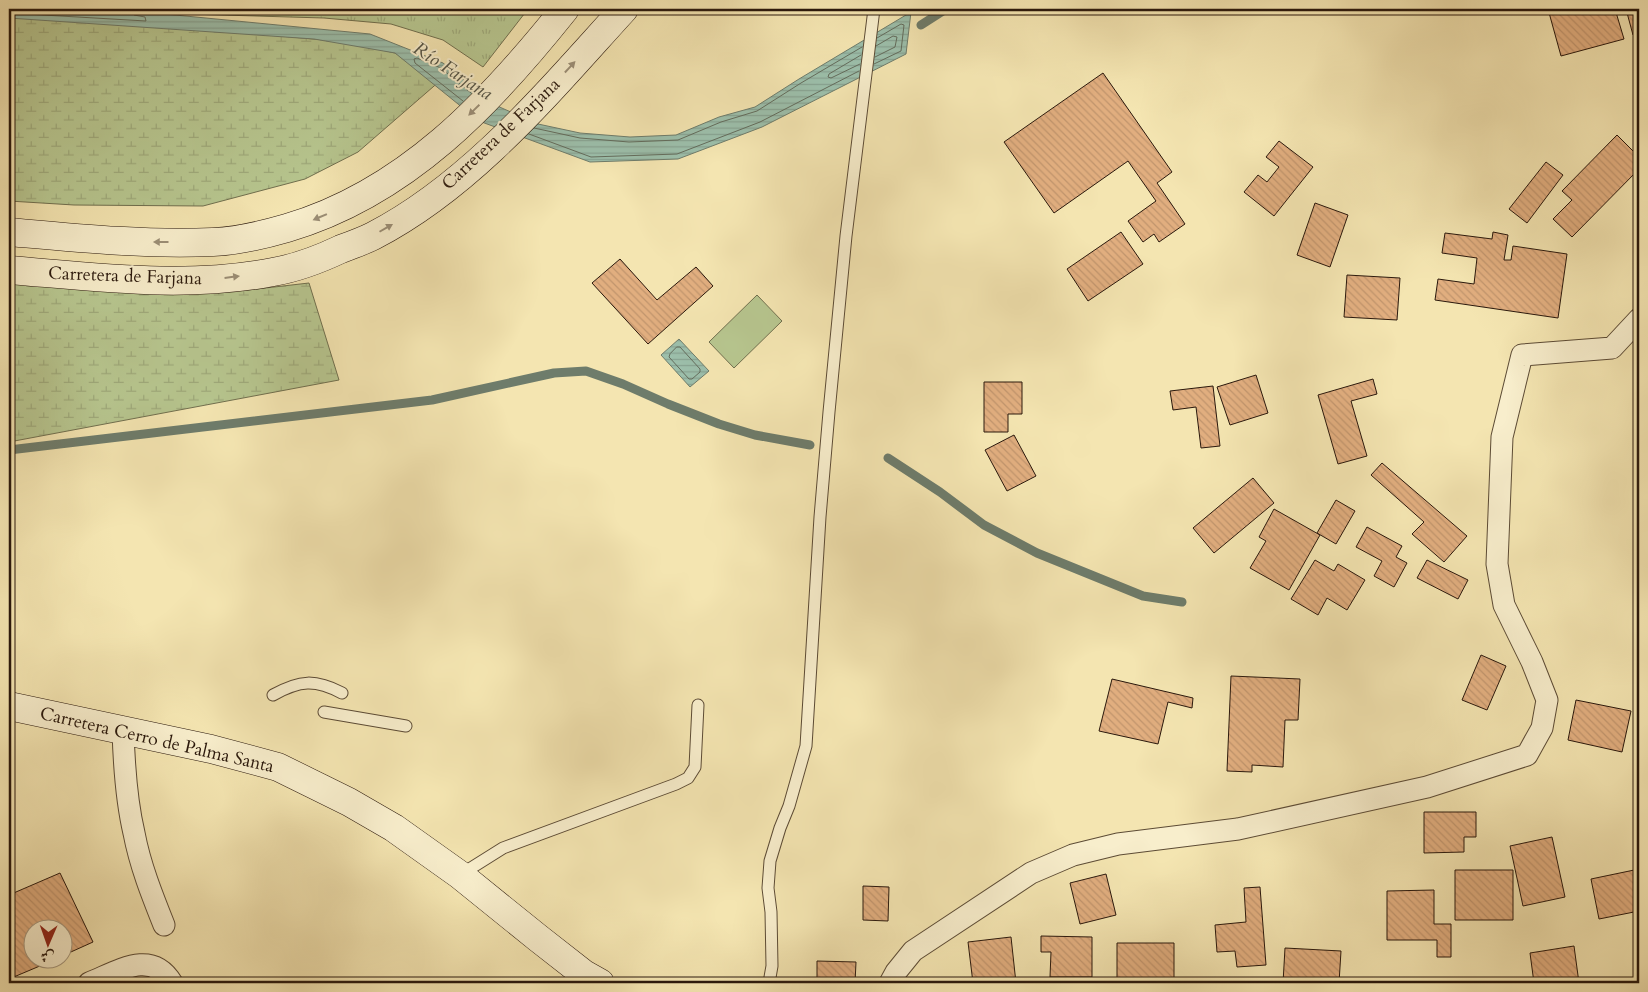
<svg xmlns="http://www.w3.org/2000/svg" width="1648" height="992" font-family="Cardo,Amiri,serif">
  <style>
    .grass { fill: url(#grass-tufts); stroke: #706f4e }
    .wetland { fill: url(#wetland-marsh); stroke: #706f4e }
    .pitch { fill: #b7c68f; stroke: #706f4e }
    .water { fill: url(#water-rules); stroke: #6e7c6b }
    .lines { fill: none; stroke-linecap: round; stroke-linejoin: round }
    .shore { stroke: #636c5c; stroke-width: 1 }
    .stream { stroke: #6e7c6b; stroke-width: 9 }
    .building { fill: url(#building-back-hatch); stroke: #2a180c }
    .lane-casing { stroke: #5c4b35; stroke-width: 13 }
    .street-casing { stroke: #5c4b35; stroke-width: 23 }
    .secondary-casing { stroke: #2a180c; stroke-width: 29 }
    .lane { stroke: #f8eecc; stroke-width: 11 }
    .street { stroke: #f8eecc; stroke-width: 21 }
    .secondary { stroke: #f8eecc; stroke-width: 28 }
    .oneway { fill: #9b8e76 }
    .labels { text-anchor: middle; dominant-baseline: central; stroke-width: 4; stroke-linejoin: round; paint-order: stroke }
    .street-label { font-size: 18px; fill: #2a180c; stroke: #f8eecc }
    .water-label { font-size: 19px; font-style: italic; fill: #525244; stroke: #f8eecc }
  </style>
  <defs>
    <pattern id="grass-tufts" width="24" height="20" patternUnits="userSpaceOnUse" patternTransform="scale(1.25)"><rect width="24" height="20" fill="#b7c68f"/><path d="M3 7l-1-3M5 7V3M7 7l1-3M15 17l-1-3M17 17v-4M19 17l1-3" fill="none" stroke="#9ea97a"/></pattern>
    <pattern id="wetland-marsh" width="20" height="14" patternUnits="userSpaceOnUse" patternTransform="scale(1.25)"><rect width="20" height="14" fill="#b7c68f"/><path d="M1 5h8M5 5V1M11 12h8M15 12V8" fill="none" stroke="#9ea97a"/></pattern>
    <pattern id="water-rules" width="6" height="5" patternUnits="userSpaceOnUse" patternTransform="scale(1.25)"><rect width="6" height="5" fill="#9cbfab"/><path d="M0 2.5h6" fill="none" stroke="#87a392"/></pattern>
    <pattern id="building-back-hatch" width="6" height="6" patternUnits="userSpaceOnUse" patternTransform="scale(1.25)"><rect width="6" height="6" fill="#e1ae7f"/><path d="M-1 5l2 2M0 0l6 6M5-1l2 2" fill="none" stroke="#c1956d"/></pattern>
  </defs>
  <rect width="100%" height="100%" fill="#f4e5b1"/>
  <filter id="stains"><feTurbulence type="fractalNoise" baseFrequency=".004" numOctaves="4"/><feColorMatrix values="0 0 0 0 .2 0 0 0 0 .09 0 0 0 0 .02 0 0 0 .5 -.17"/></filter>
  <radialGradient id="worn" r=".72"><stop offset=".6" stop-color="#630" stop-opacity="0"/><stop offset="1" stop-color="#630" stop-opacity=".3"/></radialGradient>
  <path class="grass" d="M101,9H528L483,67L443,40L391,24L324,18L187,14Z"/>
  <path class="wetland" d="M9,17L179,27L347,42L395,53L441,80L358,152L305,179L203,206L74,205L9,201Z
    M9,283L183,292L248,290L309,283L339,380L9,442Z"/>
  <path class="pitch" d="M757,295L782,321L734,368L709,342Z"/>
  <path class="water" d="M9,9H101L134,11L370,34L443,63L495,105L538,124L580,133L630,137L676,135L719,117L755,107L799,79L911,12L906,54L762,127L678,159L590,162L479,121L395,53L314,39L9,18Z
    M679,339L709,371L690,387L661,355Z"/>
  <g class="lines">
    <path class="shore" d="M45,9L123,14L125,13V9
      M9,13L146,21L145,17L134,15L132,9
      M875,57L895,47L897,37L893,36L876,46
      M860,64L831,78L828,77L829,74L861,55
      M874,64L901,51L904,25L901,24L877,38
      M463,101L415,63L414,59L417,58L441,68L471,93
      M534,128L580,138L629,142L678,140L721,122L757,111L801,83L862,47
      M529,134L591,157L677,154L760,122L859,71
      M677,347H680L700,369V372L692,379H689L669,357L670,354Z"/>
    <path class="stream" d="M921,25L946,9
      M9,450L432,400L554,373L586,371L623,384L668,404L719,424L755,435L810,445
      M888,458L940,492L984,525L1037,553L1143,596L1182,602"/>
  </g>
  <path class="building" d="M1548,9H1615L1624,39L1561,56Z
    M1626,9H1639V34L1633,35Z
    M1103,73L1172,172L1157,183L1185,224L1159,242L1154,234L1143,242L1128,221L1156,201L1128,161L1054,213L1004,142Z
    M1617,135L1639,157V169L1572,237L1553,219L1572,200L1562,191Z
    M1279,141L1313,167L1274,216L1244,192L1258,175L1267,182L1279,167L1266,157Z
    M1546,162L1563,175L1527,223L1509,209Z
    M1315,203L1348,215L1330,267L1297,255Z
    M1121,232L1143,264L1088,301L1067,269Z
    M1493,232L1508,235L1504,260H1511L1513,246L1567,254L1558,318L1435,300L1438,279L1474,284L1477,258L1442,253L1445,233L1492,239Z
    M620,259L657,300L696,267L713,286L648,344L592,283Z
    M1347,275L1400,278L1397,320L1344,317Z
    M1256,375L1268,413L1230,425L1217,387Z
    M1373,379L1377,394L1351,401L1367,456L1338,464L1318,395Z
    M984,382H1022V414H1008V432H984Z
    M1213,386L1220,446L1201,448L1196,407L1173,410L1170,391Z
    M1014,435L1036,476L1007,491L985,450Z
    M1382,463L1467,536L1444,562L1412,534L1424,522L1371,475Z
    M1253,478L1274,503L1214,553L1193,528Z
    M1336,500L1355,511L1336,544L1317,533Z
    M1274,509L1320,535L1289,590L1250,568L1266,541L1259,537Z
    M1367,527L1402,546L1396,557L1407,563L1394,587L1374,576L1382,561L1356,547Z
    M1315,560L1334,571L1338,564L1365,580L1347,610L1327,598L1318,615L1291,599Z
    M1427,560L1468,580L1458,599L1417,578Z
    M1481,655L1506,666L1487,710L1462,700Z
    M1231,676L1300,679L1298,720H1285L1283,767L1252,765V772L1227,771Z
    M1112,679L1193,698L1192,708L1168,702L1158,744L1099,731Z
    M1576,700L1631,711L1622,752L1568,740Z
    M1424,812H1476V837H1464V852L1424,853Z
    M1552,837L1565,897L1523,906L1510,846Z
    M1639,869V911L1599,919L1591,879Z
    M1455,870H1513V920H1455Z
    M60,873L93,942L62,956V930H32V960H54L9,979V895Z
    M1106,874L1116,915L1080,924L1070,883Z
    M863,886L889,887L888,921L863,920Z
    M1260,887L1266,965L1237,967L1235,951L1217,952L1215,925L1246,922L1244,888Z
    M1434,890V924H1451V957H1437V940H1387V891Z
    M1041,936L1092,937V977H1050L1051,952H1041Z
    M1011,937L1016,983H973L968,942Z
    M1117,943H1174V983H1117Z
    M1574,946L1579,983H1534L1530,953Z
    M1285,948L1341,951L1339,983H1283Z
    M817,961L856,962L855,983H817Z"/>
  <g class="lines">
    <defs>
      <path id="lane" d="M273,695C300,680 315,679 342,693
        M324,712L406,726
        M460,875L503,848L676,784L688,778L695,767L698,705
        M769,983L772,966L771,912L768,888L770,861L780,828L789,806L806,746L820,517L829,412L846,236L874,9"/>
      <path id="street" d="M123,730C124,765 126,799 134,833C140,865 152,895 164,925
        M89,983C117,972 151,948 172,983
        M890,983L896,972L913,951L1031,873L1073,855L1118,844L1238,829L1427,787L1527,755L1542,728L1547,700L1532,662L1504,605L1497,564L1502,437L1522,355L1612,348L1639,319"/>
      <path id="secondary" d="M9,232C76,238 145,245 213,242C238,241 263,235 287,228C406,193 490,103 565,9
        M9,270C96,277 186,289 273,272C296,268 320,259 341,249C352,245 363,241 373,236C472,185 550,90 624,9
        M9,706L211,749L278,767L349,802L394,828L460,875L538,938L584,974L600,983"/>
    </defs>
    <use href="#lane" class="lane-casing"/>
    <use href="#street" class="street-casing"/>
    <use href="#secondary" class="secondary-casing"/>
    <use href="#lane" class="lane"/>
    <use href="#street" class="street"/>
    <use href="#secondary" class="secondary"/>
  </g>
  <defs><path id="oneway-solid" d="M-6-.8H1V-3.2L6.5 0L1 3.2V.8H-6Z" transform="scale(1.25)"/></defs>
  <g class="oneway">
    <use href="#oneway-solid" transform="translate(570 67) rotate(-47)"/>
    <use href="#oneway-solid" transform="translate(474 110) rotate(136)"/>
    <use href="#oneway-solid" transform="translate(320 217) rotate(157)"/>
    <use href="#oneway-solid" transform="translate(386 228) rotate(-30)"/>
    <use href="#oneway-solid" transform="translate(161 242) rotate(180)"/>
    <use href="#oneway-solid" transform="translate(232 277) rotate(-7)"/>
  </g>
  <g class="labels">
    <g class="street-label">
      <text transform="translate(501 134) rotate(-43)">Carretera de Farjana</text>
      <text transform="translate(125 276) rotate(2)">Carretera de Farjana</text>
      <text transform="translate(157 740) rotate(13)">Carretera Cerro de Palma Santa</text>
    </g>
    <g class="water-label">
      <text transform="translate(453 71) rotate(33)">Río Farjana</text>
    </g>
  </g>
  <rect width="1648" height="992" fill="none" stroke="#f4e5b1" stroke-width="30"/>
  <rect x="10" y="10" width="1628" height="972" fill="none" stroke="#2a180c" stroke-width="2.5"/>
  <rect x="15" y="15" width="1618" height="962" fill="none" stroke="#2a180c"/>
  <g transform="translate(48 944) rotate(182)"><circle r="24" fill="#f8eecc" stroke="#a6987f"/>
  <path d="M0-4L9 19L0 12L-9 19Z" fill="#8f2418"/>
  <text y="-8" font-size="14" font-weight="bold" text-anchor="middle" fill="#2a180c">ش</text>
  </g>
  <rect width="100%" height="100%" filter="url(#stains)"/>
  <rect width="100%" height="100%" fill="url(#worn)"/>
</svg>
